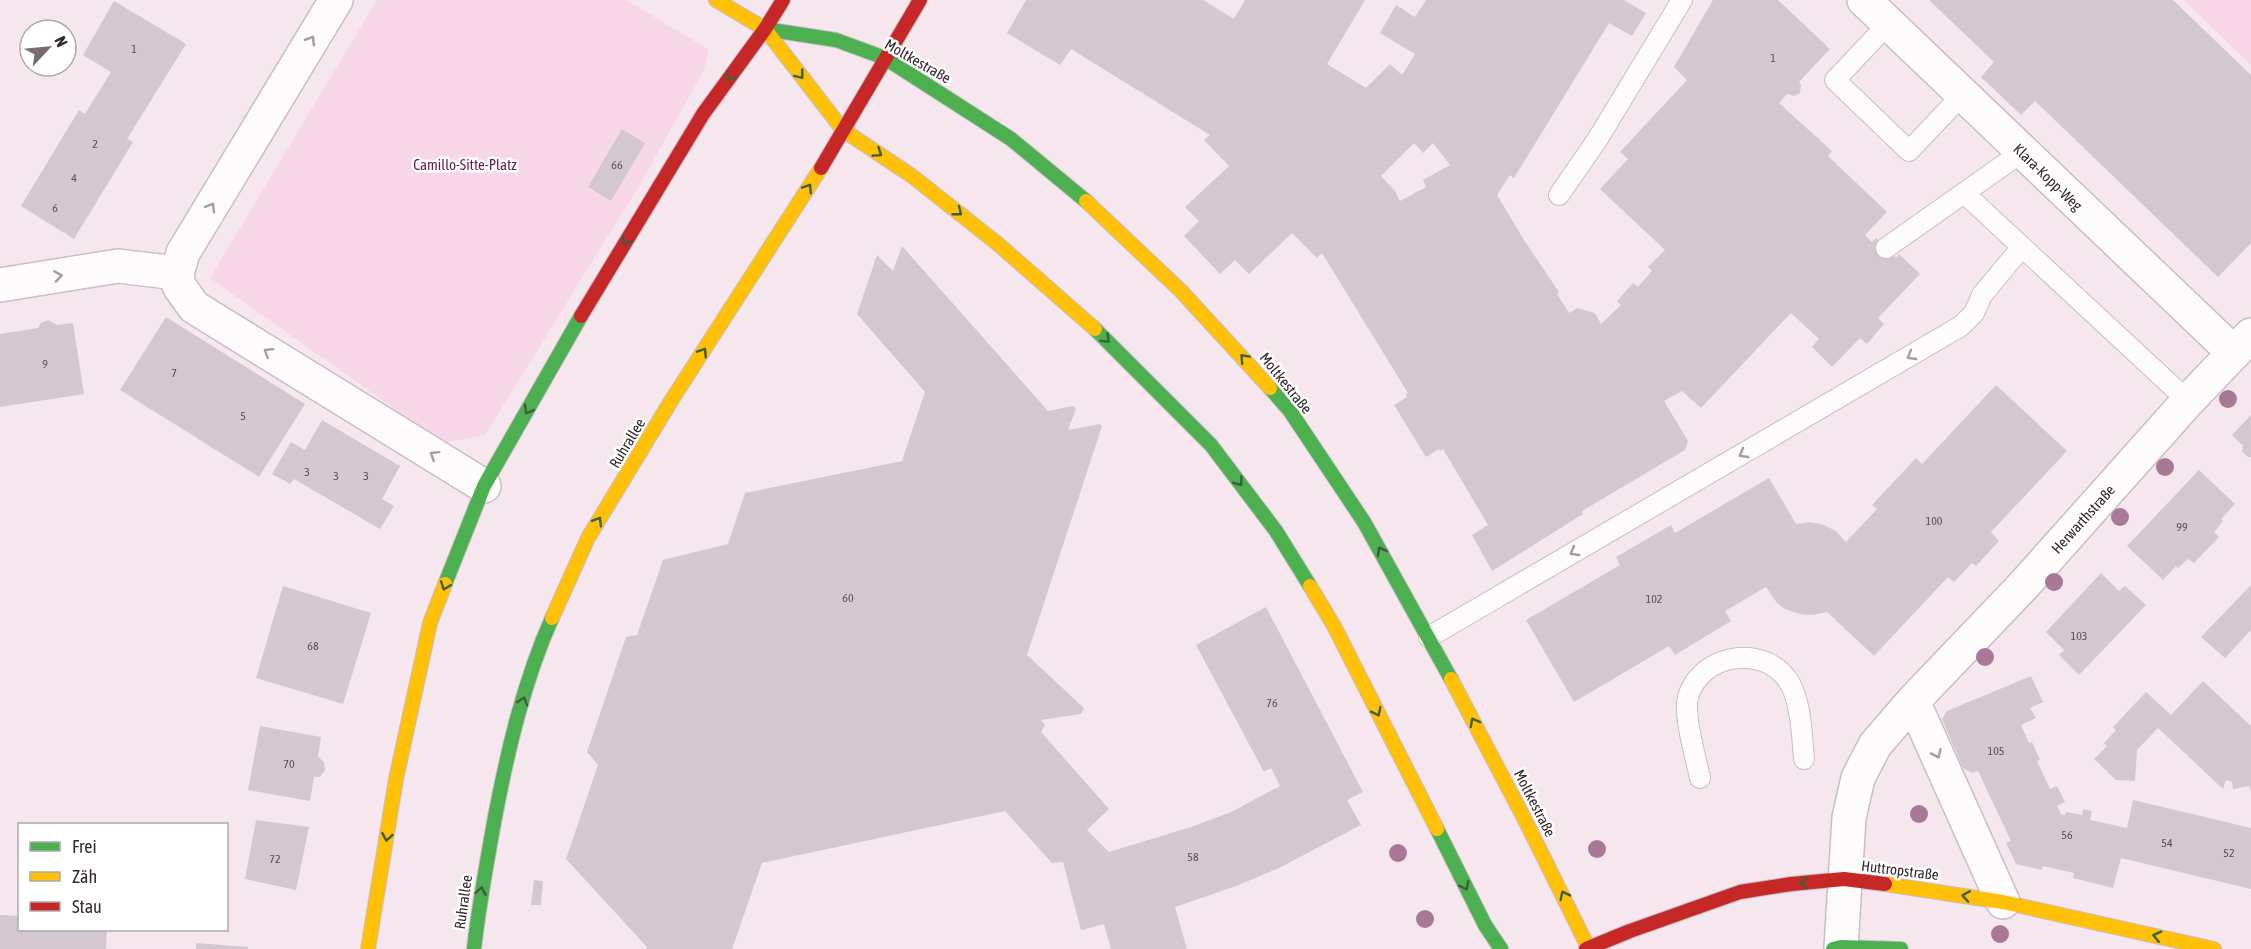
<svg xmlns="http://www.w3.org/2000/svg" width="2251" height="949" font-family="'Asap Condensed',sans-serif">
  <style>
    .green { fill: #f7d6e8 }
    .building { fill: #d4c7cf; fill-rule: evenodd }
    .lines { fill: none; stroke-linecap: round; stroke-linejoin: round }
    .lane-casing { stroke: #cabdc4; stroke-width: 22 }
    .street-casing { stroke: #cabdc4; stroke-width: 36 }
    .fast-casing { stroke: #cabdc4; stroke-width: 16 }
    .slow-casing { stroke: #cabdc4; stroke-width: 16 }
    .jam-casing { stroke: #cabdc4; stroke-width: 16 }
    .lane { stroke: #fefbfd; stroke-width: 20 }
    .street { stroke: #fefbfd; stroke-width: 33 }
    .fast { stroke: #4caf50; stroke-width: 14 }
    .slow { stroke: #ffc107; stroke-width: 14 }
    .jam { stroke: #c62828; stroke-width: 14 }
    .tree { fill: #a87897 }
    .oneway { stroke: #a39ca0 }
    .oneway2 { stroke: #3e5e3c }
    .labels { text-anchor: middle; dominant-baseline: central; stroke-width: 5; stroke-linejoin: round; paint-order: stroke }
    .number-label { font-size: 12px; fill: #5c5057 }
    .street-label { font-size: 15px; fill: #34282f; stroke: #fff }
    .park-label { font-size: 15px; fill: #681e4f; stroke: #fff }
  </style>
  <rect width="100%" height="100%" fill="#f6e7ef"/>
  <path class="green" d="M377,0H626L709,50L704,70L642,181L485,435L443,443L210,278Z
    M2184,0H2251V65Z"/>
  <path class="building" d="M1026,0H1203L1234,19L1245,0H1365L1327,64L1366,88L1390,64L1402,75L1415,54L1380,33L1396,5L1415,17L1426,0H1624L1646,13L1632,36L1609,23L1514,178L1510,175L1497,195L1524,240L1559,292L1557,294L1569,313L1577,308L1595,313L1601,324L1621,305L1617,301L1633,283L1638,287L1652,271L1648,267L1665,250L1600,189L1628,159L1620,152L1687,80L1674,67L1713,0H1778L1830,49L1799,82L1801,85L1800,93L1794,96L1787,94L1779,103L1832,151L1828,156L1887,212L1865,235L1872,242L1876,238L1896,258L1899,254L1920,274L1878,318L1884,324L1867,344L1860,338L1832,367L1812,347L1819,339L1791,313L1701,408L1682,391L1664,401L1688,441L1685,450L1582,511L1583,514L1492,571L1472,535L1488,525L1443,449L1440,451L1439,449L1426,457L1394,405L1407,397L1406,394L1408,393L1322,253L1317,258L1292,233L1249,274L1235,260L1220,274L1184,236L1199,221L1185,207L1229,166L1204,140L1210,135L1071,49L1060,65L1007,33ZM1414,143L1423,153L1433,143L1450,165L1423,180L1426,187L1400,201L1395,191L1381,176Z
    M1929,0H2173L2251,75V243L2218,277L2035,101L2021,115L1981,77L1994,62Z
    M114,1L186,44L127,139L133,142L74,239L21,206L79,110L85,114L111,72L83,55Z
    M622,129L645,143L611,201L588,187Z
    M902,246L1048,411L1073,406L1076,409L1068,430L1100,424L1102,426L1027,655L1084,708L1081,714L1041,720L1045,725L1041,732L1109,809L1087,830L1109,852L1191,827L1231,812L1280,786L1271,768L1264,772L1196,645L1266,607L1363,792L1347,800L1361,825L1279,868L1236,886L1175,907L1187,949H1111L1104,924L1081,930L1063,862L1052,863L1005,811L762,863L732,949H646L647,947L566,859L598,765L587,752L626,637L637,635L663,560L728,544L745,493L902,461L925,392L857,314L877,255L893,271Z
    M166,317L305,404L259,477L120,390Z
    M48,320L57,325L73,323L84,394L0,407V334L38,328L41,323Z
    M1996,385L2067,451L1991,532L1999,541L1976,566L1972,563L1954,582L1948,577L1874,656L1827,612L1813,615L1799,614L1785,609L1777,603L1766,587L1725,611L1731,621L1675,655L1669,646L1574,702L1526,620L1620,565L1616,557L1671,525L1675,533L1769,478L1796,524L1810,522L1824,525L1836,531L1846,542L1877,509L1872,505L1916,458L1922,464Z
    M2251,415V457H2248L2242,452L2243,446L2232,435Z
    M322,420L400,466L382,499L394,506L380,529L294,479L290,484L272,474L291,442L305,450Z
    M2199,470L2235,504L2221,519L2223,521L2214,532L2219,537L2194,563L2188,559L2178,568L2176,566L2163,580L2127,546Z
    M2101,573L2119,591L2125,586L2146,605L2079,675L2059,655L2064,650L2046,632Z
    M2251,585V630L2225,658L2201,637Z
    M283,586L371,613L343,704L256,678Z
    M2031,676L2043,702L2030,708L2036,718L2021,725L2029,743L2032,742L2040,760L2037,761L2050,789L2057,786L2065,802L2057,806L2061,814L2065,815L2066,812L2082,815L2083,809L2092,811L2090,820L2127,828L2133,800L2251,828V889L2121,858L2113,888L2073,878L2074,873L2043,866L2042,870L2016,864L2006,843L2011,841L1978,771L1972,773L1963,768L1942,719L1947,711Z
    M2203,681L2251,726V791L2249,786L2233,789L2232,782L2226,780L2223,789L2158,728L2137,750L2135,781L2116,780L2094,759L2107,746L2104,743L2116,730L2113,727L2146,692L2171,715Z
    M260,726L321,737L318,757L324,762L325,770L320,777H314L310,801L248,790Z
    M256,820L309,827L296,890L245,879Z
    M534,880L543,881L541,905H531Z
    M0,915L20,916V930H107L106,949H0Z
    M196,943L248,947V949H196Z"/>
  <g class="lines">
    <defs>
      <path id="lane" d="M1888,24L1835,80L1909,151L1962,95
        M1964,193L2188,401
        M1559,195L1597,140L1682,0
        M1886,248L2022,152
        M1429,637L1961,326L1974,313L1982,295L2021,248
        M1700,778C1696,758 1683,715 1688,697C1700,654 1762,644 1787,679C1801,697 1802,736 1804,759"/>
      <path id="street" d="M1864,0L2234,353
        M177,273L179,286L194,307L484,486
        M0,285L118,266L177,273L183,253L336,0
        M1913,701L2003,902
        M1841,947L1849,818L1858,778L1875,745L1913,701L2023,586L2188,401L2251,335"/>
      <path id="fast" d="M765,29L836,40L885,58L1011,139L1086,201
        M1095,329L1211,445L1276,531L1310,586
        M1270,388L1290,411L1364,522L1451,679
        M445,584L484,486L581,316
        M1437,829L1485,925L1501,949
        M474,949C479,904 487,861 495,817C508,749 524,681 552,618
        M1833,949L1841,947L1901,949"/>
      <path id="slow" d="M716,0L765,29L843,130L912,176L998,244L1095,329
        M1086,201L1181,291L1270,388
        M1310,586L1334,626L1437,829
        M552,618L588,538L671,401L821,168
        M1451,679L1524,818L1589,949
        M1885,884L2003,902L2214,949
        M368,949L396,779L430,623L445,584"/>
      <path id="jam" d="M821,168L920,0
        M581,316L703,114L765,29L783,0
        M1586,949L1630,931L1740,892L1791,884L1844,879L1885,884"/>
    </defs>
    <use href="#lane" class="lane-casing"/>
    <use href="#street" class="street-casing"/>
    <use href="#fast" class="fast-casing"/>
    <use href="#slow" class="slow-casing"/>
    <use href="#jam" class="jam-casing"/>
    <use href="#lane" class="lane"/>
    <use href="#street" class="street"/>
    <use href="#fast" class="fast"/>
    <use href="#slow" class="slow"/>
    <use href="#jam" class="jam"/>
  </g>
  <g class="tree">
    <circle cx="2228" cy="399" r="9"/>
    <circle cx="2165" cy="467" r="9"/>
    <circle cx="2120" cy="517" r="9"/>
    <circle cx="2054" cy="582" r="9"/>
    <circle cx="1985" cy="657" r="9"/>
    <circle cx="1919" cy="814" r="9"/>
    <circle cx="1597" cy="849" r="9"/>
    <circle cx="1398" cy="853" r="9"/>
    <circle cx="1425" cy="919" r="9"/>
    <circle cx="2000" cy="934" r="9"/>
  </g>
  <defs><path id="oneway-chevron" d="M-2-3.5L2.5 0L-2 3.5" fill="none" stroke-width="1.6" stroke-linecap="round" stroke-linejoin="round" transform="scale(1.5)"/></defs>
  <g class="oneway">
    <use href="#oneway-chevron" transform="translate(311 40) rotate(-59)"/>
    <use href="#oneway-chevron" transform="translate(211 207) rotate(-59)"/>
    <use href="#oneway-chevron" transform="translate(58 276) rotate(-9)"/>
    <use href="#oneway-chevron" transform="translate(268 352) rotate(-148)"/>
    <use href="#oneway-chevron" transform="translate(1911 356) rotate(150)"/>
    <use href="#oneway-chevron" transform="translate(1743 454) rotate(150)"/>
    <use href="#oneway-chevron" transform="translate(434 455) rotate(-148)"/>
    <use href="#oneway-chevron" transform="translate(1574 552) rotate(150)"/>
    <use href="#oneway-chevron" transform="translate(1937 754) rotate(66)"/>
  </g>
  <g class="oneway2">
    <use href="#oneway-chevron" transform="translate(800 75) rotate(52)"/>
    <use href="#oneway-chevron" transform="translate(730 77) rotate(126)"/>
    <use href="#oneway-chevron" transform="translate(878 153) rotate(34)"/>
    <use href="#oneway-chevron" transform="translate(808 188) rotate(-57)"/>
    <use href="#oneway-chevron" transform="translate(958 212) rotate(38)"/>
    <use href="#oneway-chevron" transform="translate(626 241) rotate(121)"/>
    <use href="#oneway-chevron" transform="translate(1106 339) rotate(44)"/>
    <use href="#oneway-chevron" transform="translate(703 352) rotate(-57)"/>
    <use href="#oneway-chevron" transform="translate(1244 358) rotate(-133)"/>
    <use href="#oneway-chevron" transform="translate(528 410) rotate(120)"/>
    <use href="#oneway-chevron" transform="translate(1239 482) rotate(53)"/>
    <use href="#oneway-chevron" transform="translate(598 521) rotate(-59)"/>
    <use href="#oneway-chevron" transform="translate(1381 551) rotate(-119)"/>
    <use href="#oneway-chevron" transform="translate(445 586) rotate(111)"/>
    <use href="#oneway-chevron" transform="translate(523 701) rotate(-73)"/>
    <use href="#oneway-chevron" transform="translate(1377 712) rotate(63)"/>
    <use href="#oneway-chevron" transform="translate(1474 722) rotate(-118)"/>
    <use href="#oneway-chevron" transform="translate(387 837) rotate(100)"/>
    <use href="#oneway-chevron" transform="translate(1804 883) rotate(175)"/>
    <use href="#oneway-chevron" transform="translate(1465 886) rotate(63)"/>
    <use href="#oneway-chevron" transform="translate(481 891) rotate(-80)"/>
    <use href="#oneway-chevron" transform="translate(1564 895) rotate(-116)"/>
    <use href="#oneway-chevron" transform="translate(1966 896) rotate(-171)"/>
    <use href="#oneway-chevron" transform="translate(2157 936) rotate(-167)"/>
  </g>
  <g class="labels">
    <g class="number-label">
      <text x="134" y="49">1</text>
      <text x="1773" y="58">1</text>
      <text x="95" y="144">2</text>
      <text x="617" y="165">66</text>
      <text x="74" y="178">4</text>
      <text x="55" y="208">6</text>
      <text x="45" y="364">9</text>
      <text x="174" y="373">7</text>
      <text x="243" y="416">5</text>
      <text x="307" y="472">3</text>
      <text x="336" y="476">3</text>
      <text x="366" y="476">3</text>
      <text x="1934" y="521">100</text>
      <text x="2182" y="527">99</text>
      <text x="848" y="598">60</text>
      <text x="1654" y="599">102</text>
      <text x="2079" y="636">103</text>
      <text x="313" y="646">68</text>
      <text x="1272" y="703">76</text>
      <text x="1996" y="751">105</text>
      <text x="289" y="764">70</text>
      <text x="2067" y="835">56</text>
      <text x="2167" y="843">54</text>
      <text x="2229" y="853">52</text>
      <text x="1193" y="857">58</text>
      <text x="275" y="859">72</text>
    </g>
    <g class="street-label">
      <text transform="translate(918 61) rotate(30)">Moltkestraße</text>
      <text transform="translate(2048 177) rotate(44)">Klara-Kopp-Weg</text>
      <text transform="translate(1286 383) rotate(51)">Moltkestraße</text>
      <text transform="translate(627 443) rotate(-59)">Ruhrallee</text>
      <text transform="translate(2083 519) rotate(-48)">Herwarthstraße</text>
      <text transform="translate(1535 803) rotate(63)">Moltkestraße</text>
      <text transform="translate(1900 870) rotate(7)">Huttropstraße</text>
      <text transform="translate(463 902) rotate(-82)">Ruhrallee</text>
    </g>
    <g class="park-label">
      <text x="465" y="164">Camillo-Sitte-Platz</text>
    </g>
  </g>
  <rect x="18" y="823" width="210" height="108" fill="#ffffff" stroke="#aea9ac" stroke-width="1.5"/>
  <rect x="30" y="842" width="30" height="9" fill="#4caf50" stroke="#aea9ac" stroke-width="1.5"/>
  <text x="72" y="853" font-size="18" fill="#34282f">Frei</text>
  <rect x="30" y="872" width="30" height="9" fill="#ffc107" stroke="#aea9ac" stroke-width="1.5"/>
  <text x="72" y="883" font-size="18" fill="#34282f">Zäh</text>
  <rect x="30" y="902" width="30" height="9" fill="#c62828" stroke="#aea9ac" stroke-width="1.5"/>
  <text x="72" y="913" font-size="18" fill="#34282f">Stau</text>
  <g transform="translate(48 48) rotate(64)"><circle r="28" fill="#ffffff" stroke="#aea9ac" stroke-width="1.5"/>
  <path d="M0-4.5L10 22L0 15L-10 22Z" fill="#786b72"/>
  <text y="-9" font-size="16" font-weight="bold" text-anchor="middle" fill="#34282f">N</text>
  </g>
</svg>
